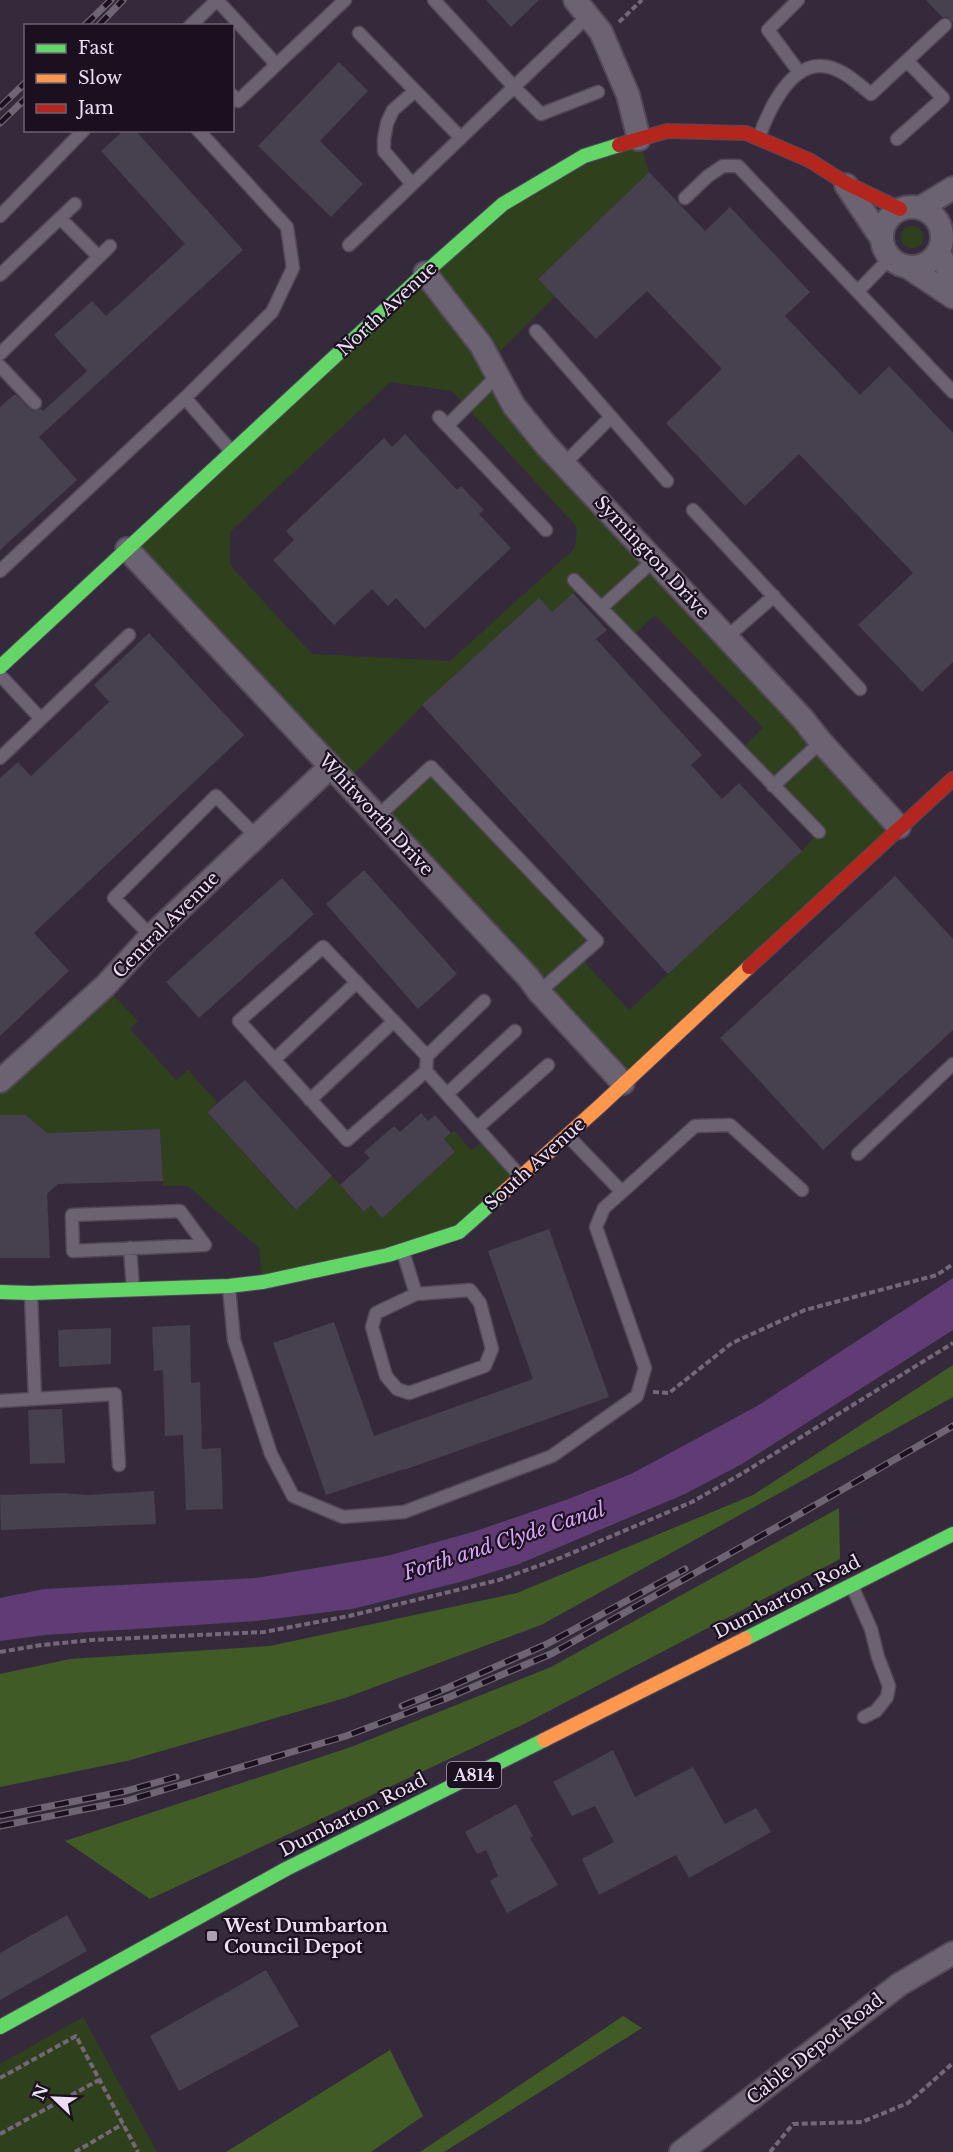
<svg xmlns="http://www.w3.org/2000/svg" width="953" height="2152" font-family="'Libre Baskerville',serif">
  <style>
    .green { fill: #2e411c; fill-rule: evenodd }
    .forest { fill: #405b26 }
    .water { fill: #5f3c73 }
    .building { fill: #46404f }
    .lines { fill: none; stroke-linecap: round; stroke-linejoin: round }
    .lane-casing { stroke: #524858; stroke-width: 15 }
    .street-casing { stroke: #524858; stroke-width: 26 }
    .fast-casing { stroke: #524858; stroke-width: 16 }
    .slow-casing { stroke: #524858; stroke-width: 16 }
    .jam-casing { stroke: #524858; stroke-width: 16 }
    .path { stroke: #716977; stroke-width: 4; stroke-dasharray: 6 3; stroke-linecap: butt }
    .lane { stroke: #6c6372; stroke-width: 12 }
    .street { stroke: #6c6372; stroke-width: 22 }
    .fast { stroke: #63d668; stroke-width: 14 }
    .slow { stroke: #ff974d; stroke-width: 14 }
    .jam { stroke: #b3261e; stroke-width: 14 }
    .rail-casing { stroke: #6d6573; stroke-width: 7 }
    .rail { stroke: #1a101f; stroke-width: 4.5; stroke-dasharray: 14; stroke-linecap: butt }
    .poi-dot { fill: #ac9fb4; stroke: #1a101f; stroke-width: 2 }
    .labels { text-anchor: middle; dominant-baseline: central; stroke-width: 4.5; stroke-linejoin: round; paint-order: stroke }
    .shield { fill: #1a101f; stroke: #ada0b4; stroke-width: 1.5 }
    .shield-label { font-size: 16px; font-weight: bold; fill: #ecdef4 }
    .street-label { font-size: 18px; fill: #ecdef4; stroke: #1a101f }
    .poi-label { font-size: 18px; font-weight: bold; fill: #ecdef4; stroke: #1a101f; text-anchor: start }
    .water-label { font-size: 20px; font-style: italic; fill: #dba5fb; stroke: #1a101f }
  </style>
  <rect width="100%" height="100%" fill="#352a3c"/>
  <path class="green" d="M639,139L649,172L538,279L555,296L490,361L514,406L899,827L623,1083L377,817L431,767L597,941L580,957L629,1010L802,851L819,832L739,751L763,728L655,615L631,638L580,587L552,612L539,599L425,703L345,783L127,549L503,204ZM390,382L452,391L577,527L575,548L450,661L312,654L230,565V532Z
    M901 237a11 11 0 1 1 22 0a11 11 0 1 1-22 0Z
    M105,986L138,1021L130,1029L176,1080L188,1070L217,1102L207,1112L295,1210L332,1176L364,1212L371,1205L382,1217L455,1152L444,1139L454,1131L472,1151L486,1138L521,1177L459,1232L263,1282L259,1248L188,1186H163L160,1129L47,1133L26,1115H0V1085Z
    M83,2017L157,2152H0V2064Z"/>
  <path class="forest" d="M953,1365V1397L541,1625L345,1698L127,1761L0,1787V1674L70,1659L270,1646L517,1593L753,1495Z
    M839,1508L840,1559L524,1724L150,1899L65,1841L351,1747L551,1667Z
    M623,2016L642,2028L444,2152H420Z
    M390,2050L423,2116L371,2152H226Z"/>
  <path class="water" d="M953,1278V1330L742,1464L685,1494L519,1564L460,1582L352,1609L256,1621L45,1635L0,1641V1598L44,1589L256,1578L387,1556L476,1531L571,1498L631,1474L759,1405Z"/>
  <path class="building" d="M486,0H539L511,27Z
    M926,0H953V23L948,17H942Z
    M339,62L368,91L320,141L363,184L331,217L258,146Z
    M124,130H135L243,250L39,437L77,480L0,550V407L15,394L32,411L41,409L43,411L87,371L54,335L92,301L106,316L185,244L101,151Z
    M649,172L705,231L730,207L810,292L785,316L860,395L889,366L953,433V662L922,692L858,625L913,573L799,454L745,506L666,423L722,369L647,291L596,339L538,279Z
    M405,434L457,490L461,486L484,510L479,514L511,548L425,629L396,598L388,606L372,589L334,625L273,560L294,540L286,531L384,438L392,447Z
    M573,593L607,630L596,639L702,755L691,765L722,799L739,783L802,851L668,974L422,705L539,598L552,612Z
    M149,633L244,735L34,933L69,971L0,1036V778L18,762L31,776L109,702L94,685Z
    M364,870L457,974L418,1009L326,904Z
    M895,876L953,939V1030L823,1150L720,1038Z
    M282,878L314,914L199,1018L166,982Z
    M245,1080L332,1176L296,1210L207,1112Z
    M421,1113L428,1121L435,1115L451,1133L444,1139L455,1152L382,1218L371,1205L364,1212L340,1185L370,1158L364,1152L394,1126L400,1132Z
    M0,1115H26L47,1133L160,1129L163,1181L58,1184L47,1194L50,1258H0Z
    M549,1229L609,1397L404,1470V1469L326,1495L273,1343L334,1322L374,1436L533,1379L488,1251Z
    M190,1325L191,1383L200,1382L202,1449L221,1448L223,1509L186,1510L183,1435L165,1436L163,1370L154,1371L152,1327Z
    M111,1328V1364L59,1367L58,1330Z
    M62,1409L65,1463L30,1464L28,1410Z
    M154,1491L156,1524L1,1530L0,1495L62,1493L87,1495Z
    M613,1750L635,1797L693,1767L725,1824L756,1808L771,1832L689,1878L676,1855L599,1895L582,1859L614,1842L595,1806L572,1816L553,1782Z
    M516,1804L533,1836L530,1838L558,1885L507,1913L490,1881L498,1876L486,1850L477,1854L465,1832Z
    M67,1915L87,1951L0,2000V1953Z
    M266,1970L299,2026L179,2091L150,2036Z"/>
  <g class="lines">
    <defs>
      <path id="lane" d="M434,0L514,87L541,114L598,92
        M798,0L768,30L799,72
        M190,26L217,0L276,64
        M359,33L461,138
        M232,95L238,101L345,0
        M198,130L287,227L293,268L272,312L185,398L231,451
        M759,137C768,112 788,67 819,66C839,65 857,83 871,94L945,25
        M897,139L943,98L907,61
        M412,184L384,151V139L387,123L393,110L415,91
        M685,198L708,176L723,166H738L953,392
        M0,216L84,130
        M60,218L99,257
        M349,245L588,16
        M0,275L75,204
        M858,291L890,258
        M536,331L667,481
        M0,354L110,246
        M0,366L35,403
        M439,417L546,530
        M447,426L497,376
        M564,464L611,417
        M693,510L860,689
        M0,571L185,398
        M574,580L819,832
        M601,608L654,560
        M727,637L774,596
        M0,675L41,719
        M0,758L129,635
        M773,786L821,742
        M377,817L431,767L597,941L539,992
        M151,936L114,898L216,796L256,836
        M427,1056L484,1001
        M274,1060L357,982
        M426,1071L427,1056L323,947L239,1021L347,1140L426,1071L520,1176
        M447,1094L515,1031
        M310,1100L394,1021
        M477,1128L548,1065
        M858,1154L953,1064
        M622,1192L695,1126L730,1125L802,1190
        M180,1211L205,1245L73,1251L72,1215Z
        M130,1248L133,1289
        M403,1252L416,1294L470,1290L480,1303L492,1349L485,1366L409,1393L397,1389L386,1376L372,1327L376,1313L416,1294
        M229,1288L234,1340L271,1454L293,1496L343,1517L404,1512L552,1456L637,1396L645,1368L596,1227L604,1208L622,1192L568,1136
        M31,1295L35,1399
        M0,1401L115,1394L119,1465
        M852,1586L871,1629L878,1657L889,1686L887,1697L876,1711L864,1717"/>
      <path id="street" d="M575,0L601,32L628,95L639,139
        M846,185L882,239
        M882 237a30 30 0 1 1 60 0a30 30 0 1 1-60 0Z
        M920,208L953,188
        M938,252L953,278
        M908,267L953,297
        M425,273L481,345L514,406L545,444L803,719L821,742L899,827
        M127,549L528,977L539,992L623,1083
        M0,1081L105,986L151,936L330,767
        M681,2152L900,1984L953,1953"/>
      <path id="fast" d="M0,667L425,273L503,204L584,156L619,145
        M0,1292L31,1293L229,1286L263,1282L388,1255L459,1232L503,1193
        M745,1639L953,1534
        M0,2027L286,1869L544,1740"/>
      <path id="slow" d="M503,1193L600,1106L749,967
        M544,1740L745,1639"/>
      <path id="jam" d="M619,145L667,131L746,133L809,160L844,182L900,209
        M749,967L953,779"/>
    </defs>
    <use href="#lane" class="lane-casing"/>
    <use href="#street" class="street-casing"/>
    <use href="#fast" class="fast-casing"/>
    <use href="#slow" class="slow-casing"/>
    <use href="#jam" class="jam-casing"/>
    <path class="path" d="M619,22L642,0
      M653,1392L669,1393L732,1343L805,1310L937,1275L953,1264
      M0,1652L42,1645L92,1640L264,1632L349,1616L499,1580L560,1558L692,1502L743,1473L953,1343
      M0,2078L76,2036L138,2152
      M0,2134L99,2080
      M75,2152L123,2124
      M770,2152L793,2124L862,2122L908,2103L953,2063"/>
    <use href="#lane" class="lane"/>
    <use href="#street" class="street"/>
    <use href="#fast" class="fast"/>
    <use href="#slow" class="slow"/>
    <use href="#jam" class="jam"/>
    <defs>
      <path id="rail" d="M84,26L111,0
        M98,26L123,0
        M0,107L26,82
        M0,123L26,98
        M402,1706L447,1688L547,1644L685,1569
        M0,1816L126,1791L176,1777
        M0,1826L126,1801L346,1736L447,1698L553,1653L791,1519L953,1426"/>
    </defs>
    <use href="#rail" class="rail-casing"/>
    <use href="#rail" class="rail"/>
  </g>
  <rect class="poi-dot" x="206" y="1930" width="12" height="12" rx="3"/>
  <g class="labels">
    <rect class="shield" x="447" y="1762" width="54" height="26" rx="4.5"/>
    <g class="shield-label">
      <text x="474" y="1775">A814</text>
    </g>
    <g class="street-label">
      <text transform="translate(387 309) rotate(-43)">North Avenue</text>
      <text transform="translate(652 557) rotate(47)">Symington Drive</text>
      <text transform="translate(376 815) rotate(47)">Whitworth Drive</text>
      <text transform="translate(166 925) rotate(-45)">Central Avenue</text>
      <text transform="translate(535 1164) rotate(-42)">South Avenue</text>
      <text transform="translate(787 1597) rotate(-27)">Dumbarton Road</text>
      <text transform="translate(353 1815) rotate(-27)">Dumbarton Road</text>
      <text transform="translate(815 2049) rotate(-38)">Cable Depot Road</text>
    </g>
    <g class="poi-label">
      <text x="224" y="1926">West Dumbarton<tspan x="224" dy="21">Council Depot</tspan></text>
    </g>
    <g class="water-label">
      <text transform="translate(504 1541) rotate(-18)">Forth and Clyde Canal</text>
    </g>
  </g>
  <rect x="24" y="24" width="210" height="108" fill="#1a101f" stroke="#6e6274" stroke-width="1.5"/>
  <rect x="36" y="44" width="30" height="9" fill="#63d668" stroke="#6e6274" stroke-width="1.5"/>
  <text x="78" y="54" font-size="18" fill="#ecdef4">Fast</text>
  <rect x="36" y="74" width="30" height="9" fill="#ff974d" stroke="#6e6274" stroke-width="1.5"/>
  <text x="78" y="84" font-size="18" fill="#ecdef4">Slow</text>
  <rect x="36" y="104" width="30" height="9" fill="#b3261e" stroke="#6e6274" stroke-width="1.5"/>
  <text x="78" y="114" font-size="18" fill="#ecdef4">Jam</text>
  <g transform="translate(54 2098) rotate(293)" stroke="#1a101f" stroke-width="4.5" paint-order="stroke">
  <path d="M0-4.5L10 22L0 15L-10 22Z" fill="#ecdef4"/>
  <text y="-9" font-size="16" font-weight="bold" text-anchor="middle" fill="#ecdef4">N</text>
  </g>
</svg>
